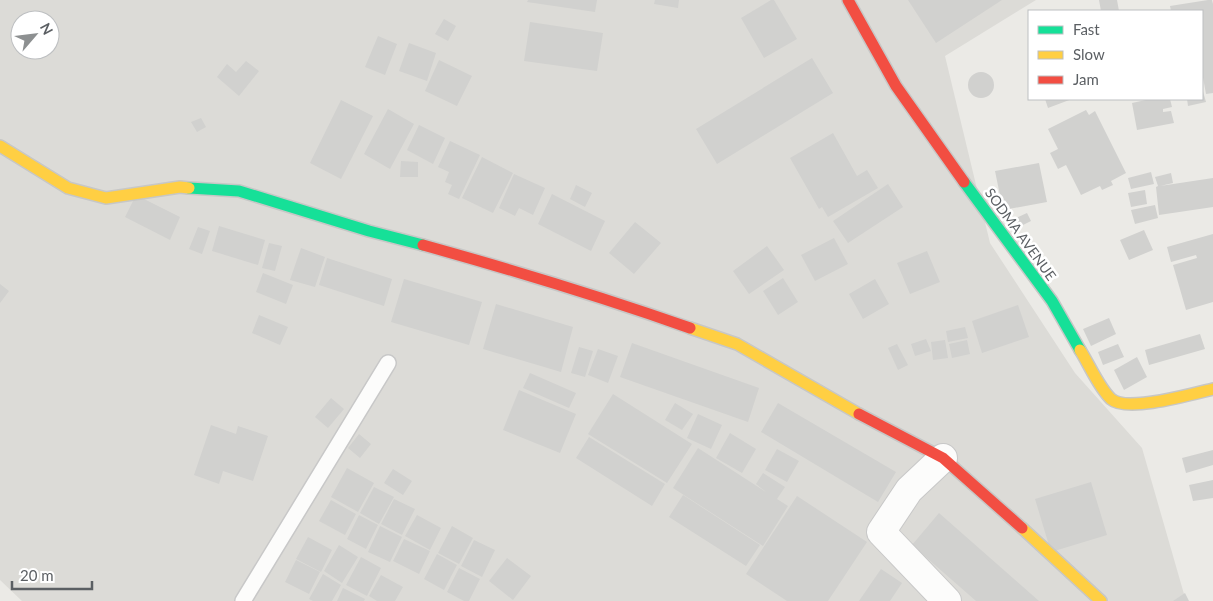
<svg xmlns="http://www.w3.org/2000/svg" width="1213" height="601" font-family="Lato,sans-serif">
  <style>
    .industrial { fill: #dcdbd7; fill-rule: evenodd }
    .building { fill: #d1d1cf }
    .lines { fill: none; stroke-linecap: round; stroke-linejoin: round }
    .lane-casing { stroke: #c8c8c8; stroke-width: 18 }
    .street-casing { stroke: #c8c8c8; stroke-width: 30 }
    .fast-casing { stroke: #c7c7c6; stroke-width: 14 }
    .slow-casing { stroke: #c7c7c6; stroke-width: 14 }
    .jam-casing { stroke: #c7c7c6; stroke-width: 14 }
    .lane { stroke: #fcfcfb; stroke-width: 15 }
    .street { stroke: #fcfcfb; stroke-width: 28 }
    .fast { stroke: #16e098; stroke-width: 11 }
    .slow { stroke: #ffcf43; stroke-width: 11 }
    .jam { stroke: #f24e42; stroke-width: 11 }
    .labels { text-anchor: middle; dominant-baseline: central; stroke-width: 5; stroke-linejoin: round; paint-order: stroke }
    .street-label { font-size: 14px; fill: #5b5f63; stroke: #fff }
  </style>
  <rect width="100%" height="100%" fill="#ebeae6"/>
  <path class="industrial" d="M0,0H1036L945,56L990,243L1075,373L1142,448L1186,601H22L0,580ZM20,20H50V50H20Z"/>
  <path class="building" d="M528,0H597L595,12L527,2Z
    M655,0H679L678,8L654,4Z
    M771,0H774L797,39L764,58L741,18Z
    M908,0H1002L936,43Z
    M1099,0H1117L1119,11H1101Z
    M1208,0H1212L1213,4V93L1206,94L1202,72V11H1171L1170,6Z
    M444,19L456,26L448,41L435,34Z
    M530,22L603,33L597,71L524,61Z
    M378,36L397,44L385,75L365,67Z
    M409,43L436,53L427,81L399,71Z
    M812,58L833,93L717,164L696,129Z
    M439,60L472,76L457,106L425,91Z
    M246,61L259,71L239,96L217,77L227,64L236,72Z
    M968 85a13 13 0 1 1 26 0a13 13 0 1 1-26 0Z
    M1202,88L1206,102L1188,106L1187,99H1202Z
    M1045,99H1072L1048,108Z
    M1150,99H1170L1172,107L1163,109V112L1171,111L1174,123L1137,130L1132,103Z
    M341,100L373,116L341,179L310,163Z
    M388,109L414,124L390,169L364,154Z
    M1086,110L1089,115L1095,111L1126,173L1111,181L1113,185L1102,190L1100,186L1081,195L1066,165L1058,169L1050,153L1058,149L1048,129Z
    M201,118L206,127L197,132L191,122Z
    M419,125L445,138L433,164L407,150Z
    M833,133L857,176L867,170L878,188L828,217L822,207L819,209L790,158Z
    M450,141L480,155L459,199L448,194L452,185L445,182L449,172L438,167Z
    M482,157L513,173L493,213L462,198Z
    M401,161L418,162V177H400Z
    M1039,163L1047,202L1003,210L995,171Z
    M1151,172L1154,184L1131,189L1128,178Z
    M1171,173L1173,183L1160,186L1213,178V207L1159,215L1156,187L1158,186L1155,177Z
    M514,174L545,188L533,215L519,208L515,216L499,208Z
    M888,184L903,207L848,243L833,221Z
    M576,185L592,193L585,207L570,199Z
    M1145,190L1147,204L1131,207L1128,193Z
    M552,194L605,221L591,251L538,224Z
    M136,195L180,217L170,240L125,217Z
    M1155,205L1158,218L1135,224L1131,210Z
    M1027,213L1031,221L1013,230L1009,221Z
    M635,222L661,243L634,274L609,253Z
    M219,226L265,240L258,265L212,251Z
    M198,227L210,231L202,254L189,249Z
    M1144,230L1153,250L1129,260L1120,240Z
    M1213,234V302L1186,310L1173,265L1197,258L1196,255L1171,262L1167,247Z
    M834,238L848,264L815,281L801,255Z
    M269,243L282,246L275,271L262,268Z
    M767,246L784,270L749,294L733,271Z
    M301,248L325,257L315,287L290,280Z
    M927,251L940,282L910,294L897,263Z
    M327,258L392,279L384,306L319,285Z
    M263,273L293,285L286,304L256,292Z
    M783,278L798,302L778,315L763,291Z
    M404,279L482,302L469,345L391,322Z
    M875,279L889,304L863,319L849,294Z
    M0,284L9,291L0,303Z
    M496,304L573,327L561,372L483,349Z
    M1018,305L1029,337L982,353L972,321Z
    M259,315L288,327L280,345L252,333Z
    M1109,318L1116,334L1091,346L1083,329Z
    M965,327L968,338L948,342L946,331Z
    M1200,334L1205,349L1149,365L1145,350Z
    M926,339L931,351L915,356L911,344Z
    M945,340L948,358L933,360L931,342Z
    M967,340L970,354L952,358L949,344Z
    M632,343L759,388L748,422L620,377Z
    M897,344L908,365L898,370L888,348Z
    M1118,344L1124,357L1103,365L1098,352Z
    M579,347L593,351L585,377L571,373Z
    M598,349L618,356L608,383L588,375Z
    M1137,357L1147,377L1124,390L1114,370Z
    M530,373L576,393L569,408L523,388Z
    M519,390L576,414L560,453L503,430Z
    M613,394L692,444L667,483L588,434Z
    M331,398L344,409L328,428L315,417Z
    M675,403L693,414L682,430L665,420Z
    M778,403L896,472L878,502L761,432Z
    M698,414L722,425L711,449L687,438Z
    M211,425L236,434L238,426L268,436L253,481L223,471L219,484L194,475Z
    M730,433L756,449L742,473L716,458Z
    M359,434L371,444L360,458L348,448Z
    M589,437L665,484L652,506L576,458Z
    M698,448L766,492L756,484L763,473L785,487L777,499L788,506L763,546L673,488Z
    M777,449L799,461L787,482L765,470Z
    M1213,450V465L1186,473L1182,458Z
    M347,468L374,483L358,512L331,497Z
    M393,469L412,481L403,495L384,483Z
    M1213,480V498L1193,501L1189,485Z
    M1091,482L1107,535L1051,552L1035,499Z
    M374,487L394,497L379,524L360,513Z
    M683,495L760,545L746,566L669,517Z
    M797,496L867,542L828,601H787L746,574Z
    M394,499L415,509L402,535L381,524Z
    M331,500L356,514L345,535L319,521Z
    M939,513L1039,601H976L912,545Z
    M359,515L378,525L366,549L347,539Z
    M417,515L441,528L430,550L405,536Z
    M380,526L402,537L390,562L368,552Z
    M452,526L473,538L459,564L438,553Z
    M308,537L332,550L321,572L296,559Z
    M404,539L430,551L419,574L393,561Z
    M474,540L495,550L482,577L461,566Z
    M339,545L358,557L342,583L324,571Z
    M437,554L457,565L444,590L424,579Z
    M361,557L381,568L367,596L346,585Z
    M507,558L531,576L513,600L489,581Z
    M296,560L320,572L309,594L285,582Z
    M459,568L480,579L469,601H464L447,592Z
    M881,569L902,583L890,601H859Z
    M323,574L341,585L332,601H313L309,599Z
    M381,575L403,587L395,601H377L369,596Z
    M343,588L365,599L364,601H337Z
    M1185,593L1189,601H1173Z"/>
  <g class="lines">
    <defs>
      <path id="lane" d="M243,601L388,363"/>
      <path id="street" d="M943,458L909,490L881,532L947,601"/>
      <path id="fast" d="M964,182L1052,301L1080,350
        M189,188L239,191L369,231L423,245"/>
      <path id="slow" d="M0,146L68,188L106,198L180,187L189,188
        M690,328L737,344L859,414
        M1080,350C1089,364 1099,388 1111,399C1127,413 1192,394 1213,389
        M1022,528L1101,601"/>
      <path id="jam" d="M848,0L896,86L964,182
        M423,245C513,270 602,297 690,328
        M859,414L943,458L1022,528"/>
    </defs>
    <use href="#lane" class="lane-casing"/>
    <use href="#street" class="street-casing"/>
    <use href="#fast" class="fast-casing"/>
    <use href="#slow" class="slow-casing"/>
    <use href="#jam" class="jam-casing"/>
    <use href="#lane" class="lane"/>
    <use href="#street" class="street"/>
    <use href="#fast" class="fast"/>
    <use href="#slow" class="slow"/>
    <use href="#jam" class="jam"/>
  </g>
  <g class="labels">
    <g class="street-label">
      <text transform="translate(1021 234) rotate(54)">SODMA AVENUE</text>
    </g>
  </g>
  <rect x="1028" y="10" width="175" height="90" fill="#ffffff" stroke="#bdbfc1"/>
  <rect x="1038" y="26" width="25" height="8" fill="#16e098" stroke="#bdbfc1"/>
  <text x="1073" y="35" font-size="15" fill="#5b5f63">Fast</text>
  <rect x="1038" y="51" width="25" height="8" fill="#ffcf43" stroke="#bdbfc1"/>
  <text x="1073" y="60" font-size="15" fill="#5b5f63">Slow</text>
  <rect x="1038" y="76" width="25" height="8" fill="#f24e42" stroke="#bdbfc1"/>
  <text x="1073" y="85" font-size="15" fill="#5b5f63">Jam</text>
  <g transform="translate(35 35) rotate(62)"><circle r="24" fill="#ffffff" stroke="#bdbfc1"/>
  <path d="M0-4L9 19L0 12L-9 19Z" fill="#8d9091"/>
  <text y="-8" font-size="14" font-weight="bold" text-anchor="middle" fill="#5b5f63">N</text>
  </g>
  <path d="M12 581v8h80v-8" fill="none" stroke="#5b5f63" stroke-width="2.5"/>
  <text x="20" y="581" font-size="15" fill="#5b5f63" stroke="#ffffff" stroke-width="4" paint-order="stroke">20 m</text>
</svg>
